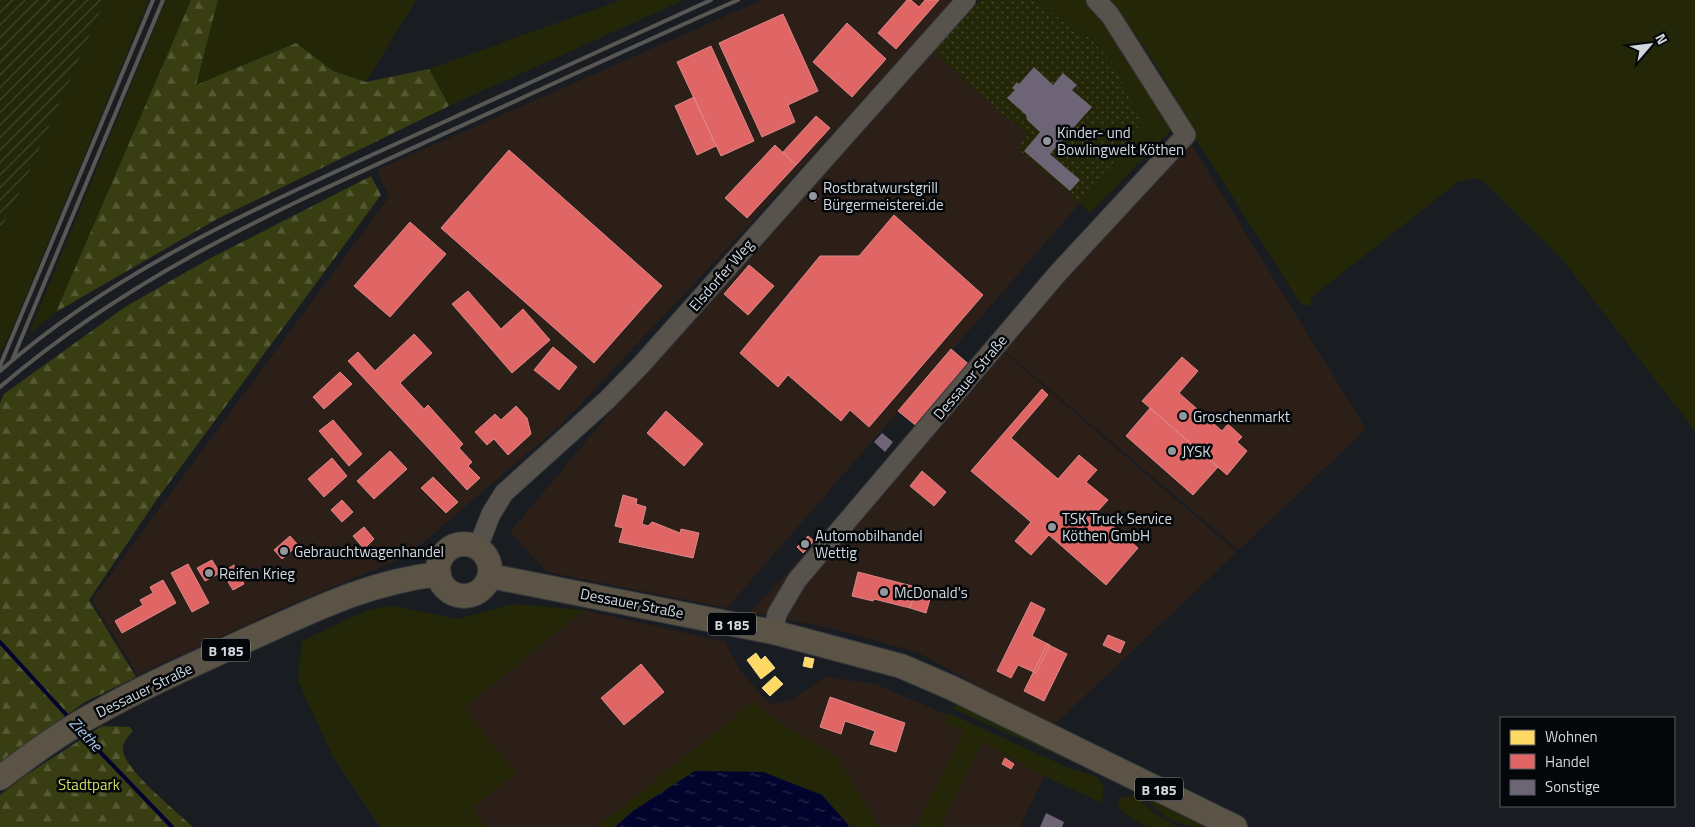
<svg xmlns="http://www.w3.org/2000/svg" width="1695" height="827" font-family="'Titillium Web',sans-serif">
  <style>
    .commercial { fill: #2c1f18 }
    .grass { fill: #232708 }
    .forest { fill: url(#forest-firs) }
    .park { fill: url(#park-dots) }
    .garden { fill: url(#garden-furrows) }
    .water { fill: url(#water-ripples) }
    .homes { fill: #ffd966; stroke: #f2d98a }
    .shops { fill: #e06666; stroke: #dc888a }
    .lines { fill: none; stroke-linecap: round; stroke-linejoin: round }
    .stream { stroke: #02042e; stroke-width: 4 }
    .building { fill: #6d6576 }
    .minor-casing { stroke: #34373b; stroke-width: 21 }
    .major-casing { stroke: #34373b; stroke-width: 26 }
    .minor { stroke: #57534c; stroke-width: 19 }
    .major { stroke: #5a5346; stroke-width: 24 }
    .rail { stroke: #595753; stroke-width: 4 }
    .poi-dot { fill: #91979c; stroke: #04070a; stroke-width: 2 }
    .labels { text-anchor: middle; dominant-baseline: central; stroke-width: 5; stroke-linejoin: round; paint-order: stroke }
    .shield { fill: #04070a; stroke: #94999e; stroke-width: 1 }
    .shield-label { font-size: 14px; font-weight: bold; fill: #d2d8de }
    .poi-label { font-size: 15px; fill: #d2d8de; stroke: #04070a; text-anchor: start }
    .street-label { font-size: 15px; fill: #d2d8de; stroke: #04070a }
    .park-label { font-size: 15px; fill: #d0de62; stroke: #04070a }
    .water-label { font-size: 16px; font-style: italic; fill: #afc6ec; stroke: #04070a }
  </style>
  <defs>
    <pattern id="forest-firs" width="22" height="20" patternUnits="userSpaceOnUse" patternTransform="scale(1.25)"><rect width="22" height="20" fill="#393e12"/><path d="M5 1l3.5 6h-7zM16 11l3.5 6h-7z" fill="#555934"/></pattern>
    <pattern id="park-dots" width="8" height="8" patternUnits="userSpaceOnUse" patternTransform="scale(1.25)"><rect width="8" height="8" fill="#232708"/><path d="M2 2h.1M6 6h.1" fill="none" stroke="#42462c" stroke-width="1.8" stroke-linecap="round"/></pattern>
    <pattern id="garden-furrows" width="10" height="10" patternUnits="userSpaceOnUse" patternTransform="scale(1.25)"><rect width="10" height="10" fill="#232708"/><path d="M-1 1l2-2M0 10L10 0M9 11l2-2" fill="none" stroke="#42462c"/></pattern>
    <pattern id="water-ripples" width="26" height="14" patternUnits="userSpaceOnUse" patternTransform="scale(1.25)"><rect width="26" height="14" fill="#02042e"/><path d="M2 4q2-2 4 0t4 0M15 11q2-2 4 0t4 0" fill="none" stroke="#26284c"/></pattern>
  </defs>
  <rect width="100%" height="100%" fill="#191d22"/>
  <path class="commercial" d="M762,0H953L749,225L562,424L413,551L403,558L287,606L138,675L92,600L389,197L377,170Z
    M933,52L1027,135L1017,148L1080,203L727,608L547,572L510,532L685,323Z
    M1186,136L1366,429L1239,550L1000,347Z
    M999,348L1237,552L1052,727L917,652L825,627L750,612Z
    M584,610L725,642L739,669L769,704L789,701L826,677L875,684L969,724L915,827H879L838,758L774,718L753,703L597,827H486L472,809L464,708Z
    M983,742L1044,776L1020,827H940Z"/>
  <path class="grass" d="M105,0H149L10,334L0,352V229L16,201Z
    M166,0H191L56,312L29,334Z
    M218,0H416L366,82L333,71L296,43L196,85Z
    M621,0H684L449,106L429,69Z
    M1037,0H1085L1107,22L1174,127L1090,213L1080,203L1102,179L1142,122L1124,87L1119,71L1091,37L1080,36Z
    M1107,0H1695V431L1561,258L1483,181L1474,178L1458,182L1312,297L1310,306L1301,304L1197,141C1174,91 1144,41 1107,0Z
    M513,604L584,610L464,708L516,773L472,808L486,827H380L332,755L298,681L302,641L367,610L394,606L457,619Z
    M753,702L774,718L838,758L879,827H850L822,795L763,772L695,771L633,811L615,827H597Z
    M958,703L1091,768L1073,762L951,708Z
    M948,713L1069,768L1095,776L1104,787L1102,803L1044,776L983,742L940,827H915L964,731L944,723Z
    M1143,794L1219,827C1182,827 1167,825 1143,794Z
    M1137,795L1153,813L1178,827C1169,827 1158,827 1150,827C1139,823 1118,814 1118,801L1122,797Z"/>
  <path class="forest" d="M191,0H218L196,85L296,43L333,71L366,82L429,69L449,106L217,219L56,312Z
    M371,176L381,195L155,502L89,600L136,677L85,702L0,762V403L4,394L125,307L209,259Z
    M102,726L130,727L133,731C128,737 122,742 123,751C126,771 177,812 193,827H0V795L26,775Z"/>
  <path class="park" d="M980,0H1037L1080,36L1090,37L1119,71L1124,87L1142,122L1102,179L1080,203L1017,148L1027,135L933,52Z"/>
  <path class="garden" d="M0,0H105L16,201L0,229Z"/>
  <path class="water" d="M695,771L763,772L822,795L850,827H615L633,811Z"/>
  <path class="homes" d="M756,653L761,660L765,656L775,668L761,679L747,660Z
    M805,657L814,659L812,668L803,666Z
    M775,676L783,684L770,696L762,688Z"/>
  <path class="shops" d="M907,0H911L919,7L925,0H939L896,49L878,33Z
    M783,14L818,91L788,105L795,122L762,137L719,43Z
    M847,23L886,59L852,97L813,62Z
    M711,46L754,141L721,156L677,62Z
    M694,97L716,146L697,155L675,106Z
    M816,116L830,128L796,165L783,152Z
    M775,145L796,165L747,218L725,198Z
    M509,150L662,286L594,363L441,228Z
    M811,190L819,198L815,202L807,194Z
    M894,215L983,295L869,427L850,410L841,421L788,375L778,387L740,353L820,256H859Z
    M410,222L446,254L390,317L354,286Z
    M749,265L774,286L748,315L724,294Z
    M468,291L501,329L523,309L550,340L512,373L452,304Z
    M414,334L432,353L400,383L424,409L428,405L463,444L459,448L472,462L468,466L480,478L467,490L348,361L358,352L375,371Z
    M553,347L577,367L559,390L534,370Z
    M951,349L972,367L919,428L898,411Z
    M1182,357L1198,371L1179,393L1222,431L1228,424L1242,437L1237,442L1247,451L1227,475L1142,401Z
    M340,372L352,384L324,409L313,397Z
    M1042,389L1048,395L1011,438L1058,479L1079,455L1097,470L1086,482L1108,500L1097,512L1138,548L1106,585L1049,535L1031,555L1015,541L1031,522L971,471Z
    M516,406L527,418L531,434L508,455L494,439L487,445L475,432L495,414L501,420Z
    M1150,408L1218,467L1193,495L1126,436Z
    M666,411L703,444L684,466L647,433Z
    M333,420L362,454L349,466L319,431Z
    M390,451L407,469L374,499L357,481Z
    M332,458L347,476L324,497L308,479Z
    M922,471L946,492L934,506L910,486Z
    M433,477L458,502L446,513L421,488Z
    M623,495L637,499L636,504L646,507L642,524L648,526L652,522L655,523L680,533L681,529L699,533L693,558L619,542L623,528L615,526Z
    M342,500L353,512L342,522L331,510Z
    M364,527L374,539L364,549L353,536Z
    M290,536L298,545L282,559L274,550Z
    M808,536L814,541L803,553L797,547Z
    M212,560L220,573L205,581L197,568Z
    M188,564L209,603L192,612L171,573Z
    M234,565L244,584L233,590L222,572Z
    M858,572L916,587L910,608L874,599L873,601L852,596Z
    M163,580L176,603L122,633L115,621L143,605L140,600L153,593L150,587Z
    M916,587L932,592L926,613L910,608Z
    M1031,602L1045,609L1032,636L1050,645L1036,673L1018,665L1011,678L997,671Z
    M1108,635L1125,642L1120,653L1103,645Z
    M1047,644L1067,654L1044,701L1024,691Z
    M641,664L664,692L624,725L601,698Z
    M830,697L905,723L896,752L870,744L875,731L845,721L841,734L820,727Z
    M1005,758L1014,764L1011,769L1002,764Z"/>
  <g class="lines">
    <path class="stream" d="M0,642L71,720
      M80,731L172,827"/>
  </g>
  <path class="building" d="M1034,67L1053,85L1063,73L1077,85L1072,90L1092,107L1050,154L1080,180L1070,191L1024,151L1040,132L1027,120L1026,115L1007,98L1015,90L1012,88L1017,82L1019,84Z
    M882,433L893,442L885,452L874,442Z
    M1046,813L1064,822L1062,827H1040Z"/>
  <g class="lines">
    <defs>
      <path id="minor" d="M478,547L491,514L504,493L607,400L641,365L966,0
        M773,632L777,614L797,580L1058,273L1186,135L1110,15L1096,0"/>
      <path id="major" d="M438 570a26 26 0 1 1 52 0a26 26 0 1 1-52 0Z
        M490,576L773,632L901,666L952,688L1235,827
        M0,778C30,755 61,732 95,714C144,686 197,663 249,639C312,611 368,582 439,574"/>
    </defs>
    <use href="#minor" class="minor-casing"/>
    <use href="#major" class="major-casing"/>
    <use href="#minor" class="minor"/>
    <use href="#major" class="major"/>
    <path class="rail" d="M13,358L163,0
      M0,366L153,0
      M0,371C110,274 244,214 376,153C488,102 599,51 711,0
      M0,387C130,276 274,211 428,141C531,94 634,46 738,0"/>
  </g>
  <g class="poi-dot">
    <circle cx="1047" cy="141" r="5"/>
    <circle cx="813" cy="196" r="5"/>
    <circle cx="1183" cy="416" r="5"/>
    <circle cx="1172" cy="451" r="5"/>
    <circle cx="1052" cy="527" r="5"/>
    <circle cx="805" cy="544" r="5"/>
    <circle cx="284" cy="551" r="5"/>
    <circle cx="209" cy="573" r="5"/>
    <circle cx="884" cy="592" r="5"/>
  </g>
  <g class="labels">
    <g class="shield">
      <rect x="708" y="612.5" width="48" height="23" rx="4"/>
      <rect x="202" y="638.5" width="48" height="23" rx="4"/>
      <rect x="1135" y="777.5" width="48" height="23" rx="4"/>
    </g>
    <g class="shield-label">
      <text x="732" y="624">B 185</text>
      <text x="226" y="650">B 185</text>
      <text x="1159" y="789">B 185</text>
    </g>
    <g class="poi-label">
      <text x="1057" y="132">Kinder- und<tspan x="1057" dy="17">Bowlingwelt Köthen</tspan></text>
      <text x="823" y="187">Rostbratwurstgrill<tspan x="823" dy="17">Bürgermeisterei.de</tspan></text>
      <text x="1193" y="416">Groschenmarkt</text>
      <text x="1182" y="451">JYSK</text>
      <text x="1062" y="518">TSK Truck Service<tspan x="1062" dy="17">Köthen GmbH</tspan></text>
      <text x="815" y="535">Automobilhandel<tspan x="815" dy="17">Wettig</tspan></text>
      <text x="294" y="551">Gebrauchtwagenhandel</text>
      <text x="219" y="573">Reifen Krieg</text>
      <text x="894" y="592">McDonald's</text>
    </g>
    <g class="street-label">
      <text transform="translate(721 275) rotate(-49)">Elsdorfer Weg</text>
      <text transform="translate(970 377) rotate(-50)">Dessauer Straße</text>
      <text transform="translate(632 603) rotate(11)">Dessauer Straße</text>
      <text transform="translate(144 690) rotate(-26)">Dessauer Straße</text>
    </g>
    <g class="park-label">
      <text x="89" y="784">Stadtpark</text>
    </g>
    <g class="water-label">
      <text transform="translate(86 734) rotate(47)">Ziethe</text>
    </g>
  </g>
  <rect x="1500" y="717" width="175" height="90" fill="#04070a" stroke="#565b5f"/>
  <rect x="1510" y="730" width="25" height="15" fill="#ffd966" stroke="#565b5f"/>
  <text x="1545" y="742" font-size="15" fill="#d2d8de">Wohnen</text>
  <rect x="1510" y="754" width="25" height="15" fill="#e06666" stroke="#565b5f"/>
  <text x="1545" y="767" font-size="15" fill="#d2d8de">Handel</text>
  <rect x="1510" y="780" width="25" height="15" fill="#6d6576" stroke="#565b5f"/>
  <text x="1545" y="792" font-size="15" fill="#d2d8de">Sonstige</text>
  <g transform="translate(1650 45) rotate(62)" stroke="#04070a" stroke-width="4" paint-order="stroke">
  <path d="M0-4L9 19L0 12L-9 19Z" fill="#d2d8de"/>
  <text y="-8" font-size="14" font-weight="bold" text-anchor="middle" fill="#d2d8de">N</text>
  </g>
</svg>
